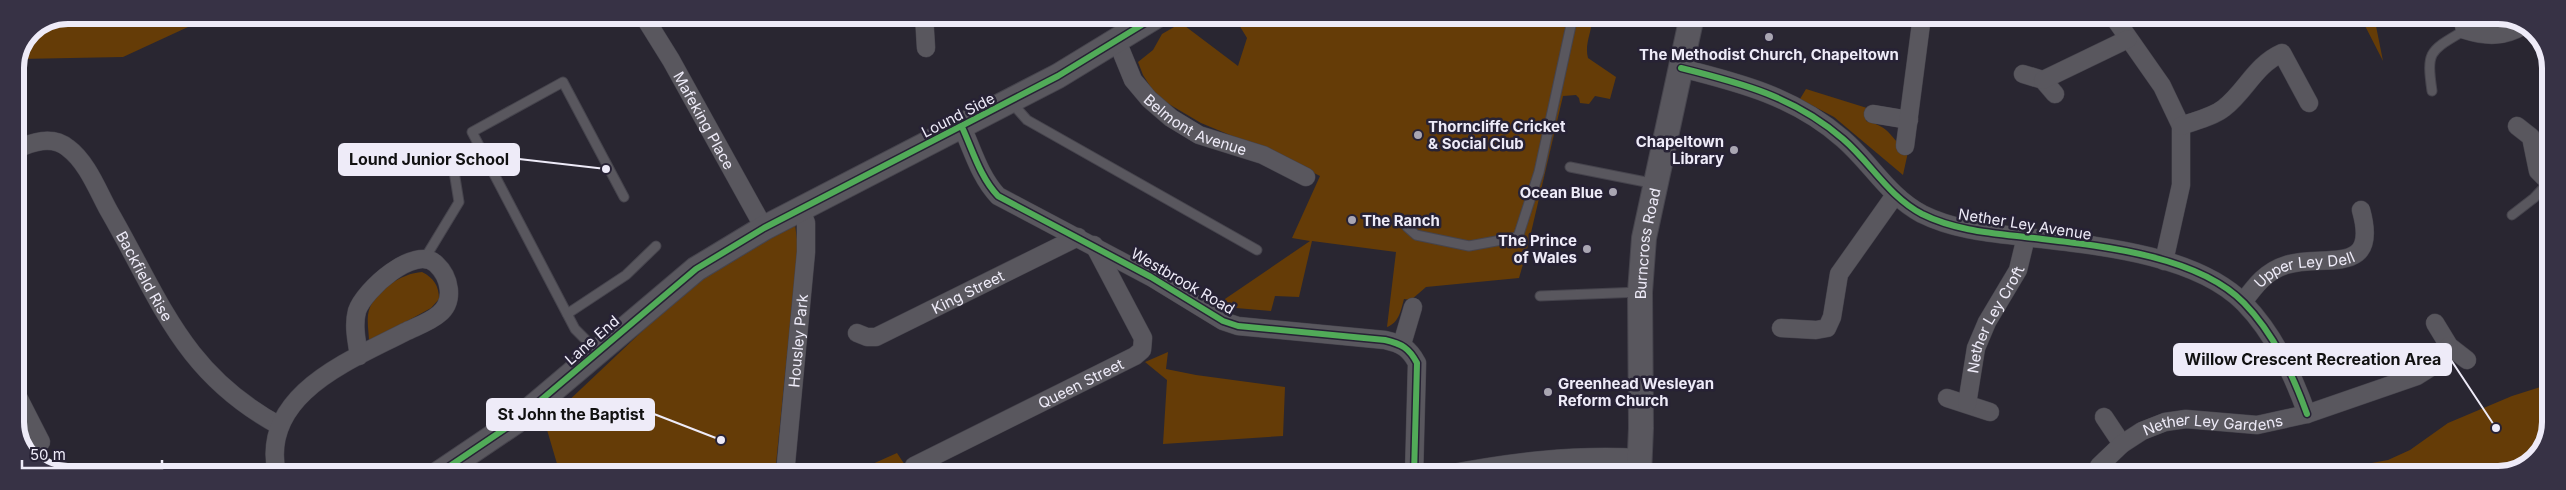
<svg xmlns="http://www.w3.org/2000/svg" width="2566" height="490" font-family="Inter,sans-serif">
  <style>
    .green { fill: #653c07 }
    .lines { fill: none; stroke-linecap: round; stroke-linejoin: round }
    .lane-casing { stroke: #46444d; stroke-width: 11 }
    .street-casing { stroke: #46444d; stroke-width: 19 }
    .secondary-casing { stroke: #46444d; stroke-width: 26 }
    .lane { stroke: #59575e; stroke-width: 9 }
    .street { stroke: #59575e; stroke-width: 18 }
    .secondary { stroke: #59575e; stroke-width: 24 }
    .cycleway-casing { stroke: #272235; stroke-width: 9 }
    .cycleway { stroke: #51ab58; stroke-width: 6 }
    .poi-dot { fill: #a9a6b2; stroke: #272235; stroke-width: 2 }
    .labels { text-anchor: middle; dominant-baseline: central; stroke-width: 5; stroke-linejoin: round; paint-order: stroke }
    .poi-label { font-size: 15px; font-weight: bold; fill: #eeebf8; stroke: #272235; text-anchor: start }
    .street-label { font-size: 15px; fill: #eeebf8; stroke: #272235 }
    .rim { fill: none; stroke: #eeebf8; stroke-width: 6 }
    .leader { fill: none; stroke: #eeebf8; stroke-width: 2 }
    .callout-dot { fill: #eeebf8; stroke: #272235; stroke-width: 2 }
    .callout { fill: #eeebf8; stroke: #eeebf8; stroke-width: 2 }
    .callout-label { font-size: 16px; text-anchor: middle; font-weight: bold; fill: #111 }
  </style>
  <rect width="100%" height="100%" fill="#292631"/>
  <path class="green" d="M68,15H214L123,57L19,59L31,30Z
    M1233,15L1592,16C1593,31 1584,43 1588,58L1616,77L1610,99L1595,96L1589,104L1580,103L1579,98L1576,95L1563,96L1526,254L1519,278L1426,287L1411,300L1404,299C1401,310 1399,323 1387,327L1396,252L1312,241L1299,297L1275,296L1271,311L1236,308L1222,301L1310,241L1292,238L1320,176L1278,155L1201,123L1157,97L1143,75L1138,62L1153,50L1162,34L1181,23L1238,66L1247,38Z
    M2360,16H2374L2383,61Z
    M1806,89L1867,108L1866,121C1892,127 1889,138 1908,152L1903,175L1834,117L1800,99Z
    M795,225L798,246L775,474H560L545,423L708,269Z
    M422,272C434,278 439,286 439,299L431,308L369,342C369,333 367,324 368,315C371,292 402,273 422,272Z
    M1168,352L1166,369L1196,375L1285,387L1283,436L1163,444L1167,380L1145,362Z
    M2550,384V432L2533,462L2498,475H2324L2323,472L2388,460L2410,450L2448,423L2512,396Z
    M897,453L911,474H850Z"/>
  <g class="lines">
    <defs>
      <path id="lane" d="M2432,91C2426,50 2430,51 2465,30
        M1011,102L1027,120L1257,250
        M1570,167L1656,184
        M2512,215L2534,198L2549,182
        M1407,227L1416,235L1469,246L1518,237L1539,172L1573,16
        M425,258L459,202L452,159
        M1540,296L1640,292
        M567,314L626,275L656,246
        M597,351L575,329L472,132L563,82L624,197"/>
      <g id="street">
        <path id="s1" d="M643,15L671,60L764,228"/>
        <path d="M924,15L926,48"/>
        <path d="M2113,16L2162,86L2181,126V185L2164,261"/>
        <path d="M2462,16L2465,30C2487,37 2504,37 2524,25"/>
        <path id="s2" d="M1117,41L1133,80L1149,99L1171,118L1199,135L1263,155L1306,177"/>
        <path d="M1681,68C1741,83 1795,97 1843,139C1871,163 1888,196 1922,214C1954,230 1990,233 2025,237C2091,245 2195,253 2244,303C2274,334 2292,373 2307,414"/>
        <path d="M2023,74L2043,80L2055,94"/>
        <path d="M2043,80L2128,39"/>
        <path d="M1873,114L1909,120"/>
        <path d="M2181,126C2194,121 2213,117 2224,108C2246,91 2255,65 2282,53L2309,103"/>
        <path d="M2517,126L2531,137L2538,171L2550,183"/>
        <path d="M962,127C973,151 980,177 998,196L1151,277L1223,321L1238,326L1385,340C1402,344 1409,348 1417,363L1414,475"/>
        <path d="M1905,146L1922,16"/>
        <path id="s3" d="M15,150C32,142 52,135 68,148C87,162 98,191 109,211C161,301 182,373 280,426"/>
        <path id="s4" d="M2243,302C2255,286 2266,271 2286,265C2324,253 2380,278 2361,210"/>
        <path d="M2435,323L2449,346L2467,360"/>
        <path d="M1781,328L1816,330L1827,328L1832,317L1839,274L1895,195"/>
        <path id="s5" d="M857,333L867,337H876L1078,237"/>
        <path d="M1402,344L1413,307"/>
        <path d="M15,391L41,442"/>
        <path d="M1947,398L1990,412"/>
        <path id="s6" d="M1967,404L1976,348L1987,322L2018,270L2026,237"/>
        <path d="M2104,417L2122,444"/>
        <path id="s7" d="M914,466L1135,356L1142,350L1143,338L1094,245"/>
        <path id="s8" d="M2099,466L2122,444L2142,431L2165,422L2186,419L2257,425L2307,414L2417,376L2436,364L2449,346"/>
        <path d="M277,474C259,395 349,361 405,332C415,327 430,322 439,314C455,301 450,277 436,264C415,244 364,290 357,311C353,326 357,342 359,356"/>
        <path id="s9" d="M785,474L806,252V223L801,209"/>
        <path d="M1443,475C1509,462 1573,454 1640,458"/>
      </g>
      <g id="secondary">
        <path d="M438,474L515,422L696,269L764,228L1058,76L1158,15"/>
        <path id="s10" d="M1639,475L1641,428L1640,292L1644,238L1692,16"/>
      </g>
    </defs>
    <use href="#lane" class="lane-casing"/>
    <use href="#street" class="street-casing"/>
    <use href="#secondary" class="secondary-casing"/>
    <use href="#lane" class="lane"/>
    <use href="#street" class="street"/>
    <use href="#secondary" class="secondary"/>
    <defs>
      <path id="cycleway" d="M1681,68C1741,83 1795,97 1843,139C1871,163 1888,196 1922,214C1954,230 1990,233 2025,237C2091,245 2195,253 2244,303C2274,334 2292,373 2307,414
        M962,127C973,151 980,177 998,196L1151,277L1223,321L1238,326L1385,340C1402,344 1409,348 1417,363L1414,475
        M438,474L515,422L696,269L764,228L1058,76L1158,15"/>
    </defs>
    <use href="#cycleway" class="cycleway-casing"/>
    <use href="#cycleway" class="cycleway"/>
  </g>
  <g class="poi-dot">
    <circle cx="1769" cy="37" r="5"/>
    <circle cx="1418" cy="135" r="5"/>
    <circle cx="1734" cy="150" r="5"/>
    <circle cx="1613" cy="192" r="5"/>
    <circle cx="1352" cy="220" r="5"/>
    <circle cx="1587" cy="249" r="5"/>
    <circle cx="1548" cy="392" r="5"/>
  </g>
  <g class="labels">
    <g class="poi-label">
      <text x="1769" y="54" text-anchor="middle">The Methodist Church, Chapeltown</text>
      <text x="1428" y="126">Thorncliffe Cricket<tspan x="1428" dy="17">&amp; Social Club</tspan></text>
      <text x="1724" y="141" text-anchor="end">Chapeltown<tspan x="1724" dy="17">Library</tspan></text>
      <text x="1603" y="192" text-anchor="end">Ocean Blue</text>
      <text x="1362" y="220">The Ranch</text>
      <text x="1577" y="240" text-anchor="end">The Prince<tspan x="1577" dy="17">of Wales</tspan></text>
      <text x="1558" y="383">Greenhead Wesleyan<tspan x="1558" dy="17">Reform Church</tspan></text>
    </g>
    <g class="street-label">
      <text transform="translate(958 115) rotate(-27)">Lound Side</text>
      <text stroke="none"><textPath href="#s1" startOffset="122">Mafeking Place</textPath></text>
      <text stroke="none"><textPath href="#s2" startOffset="121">Belmont Avenue</textPath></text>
      <text transform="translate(2025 224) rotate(9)">Nether Ley Avenue</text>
      <text stroke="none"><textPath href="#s10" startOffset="232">Burncross Road</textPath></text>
      <text stroke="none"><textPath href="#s4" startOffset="74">Upper Ley Dell</textPath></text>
      <text stroke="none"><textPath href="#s3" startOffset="206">Backfield Rise</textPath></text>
      <text transform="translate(1183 281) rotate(30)">Westbrook Road</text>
      <text stroke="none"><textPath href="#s5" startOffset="122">King Street</textPath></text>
      <text stroke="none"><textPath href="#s6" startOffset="90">Nether Ley Croft</textPath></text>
      <text transform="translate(592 340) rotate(-41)">Lane End</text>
      <text stroke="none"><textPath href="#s9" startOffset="134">Housley Park</textPath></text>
      <text stroke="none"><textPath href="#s7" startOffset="186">Queen Street</textPath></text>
      <text stroke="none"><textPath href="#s8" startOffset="128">Nether Ley Gardens</textPath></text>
    </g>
  </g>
  <path d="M0 0H2566V490H0ZM68 24H2498A44 44 0 0 1 2542 68V422A44 44 0 0 1 2498 466H68A44 44 0 0 1 24 422V68A44 44 0 0 1 68 24Z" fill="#373245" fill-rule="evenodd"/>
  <path class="rim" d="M68 24H2498A44 44 0 0 1 2542 68V422A44 44 0 0 1 2498 466H68A44 44 0 0 1 24 422V68A44 44 0 0 1 68 24Z"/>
  <path class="leader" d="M606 169L519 159M2496 428L2451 360M721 440L654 414"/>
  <g class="callout-dot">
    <circle cx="606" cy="169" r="5"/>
    <circle cx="2496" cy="428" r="5"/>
    <circle cx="721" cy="440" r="5"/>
  </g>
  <g class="callout">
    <rect x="339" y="144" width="180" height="31" rx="5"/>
    <rect x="2174" y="344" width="277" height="31" rx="5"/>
    <rect x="487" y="399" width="167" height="31" rx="5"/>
  </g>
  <g class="callout-label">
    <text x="429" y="165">Lound Junior School</text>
    <text x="2313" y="365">Willow Crescent Recreation Area</text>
    <text x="571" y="420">St John the Baptist</text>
  </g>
  <path d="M22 460v8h140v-8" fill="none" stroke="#eeebf8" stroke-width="2.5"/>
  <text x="30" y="460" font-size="15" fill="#eeebf8" stroke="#272235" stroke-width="4" paint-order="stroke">50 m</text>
</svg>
